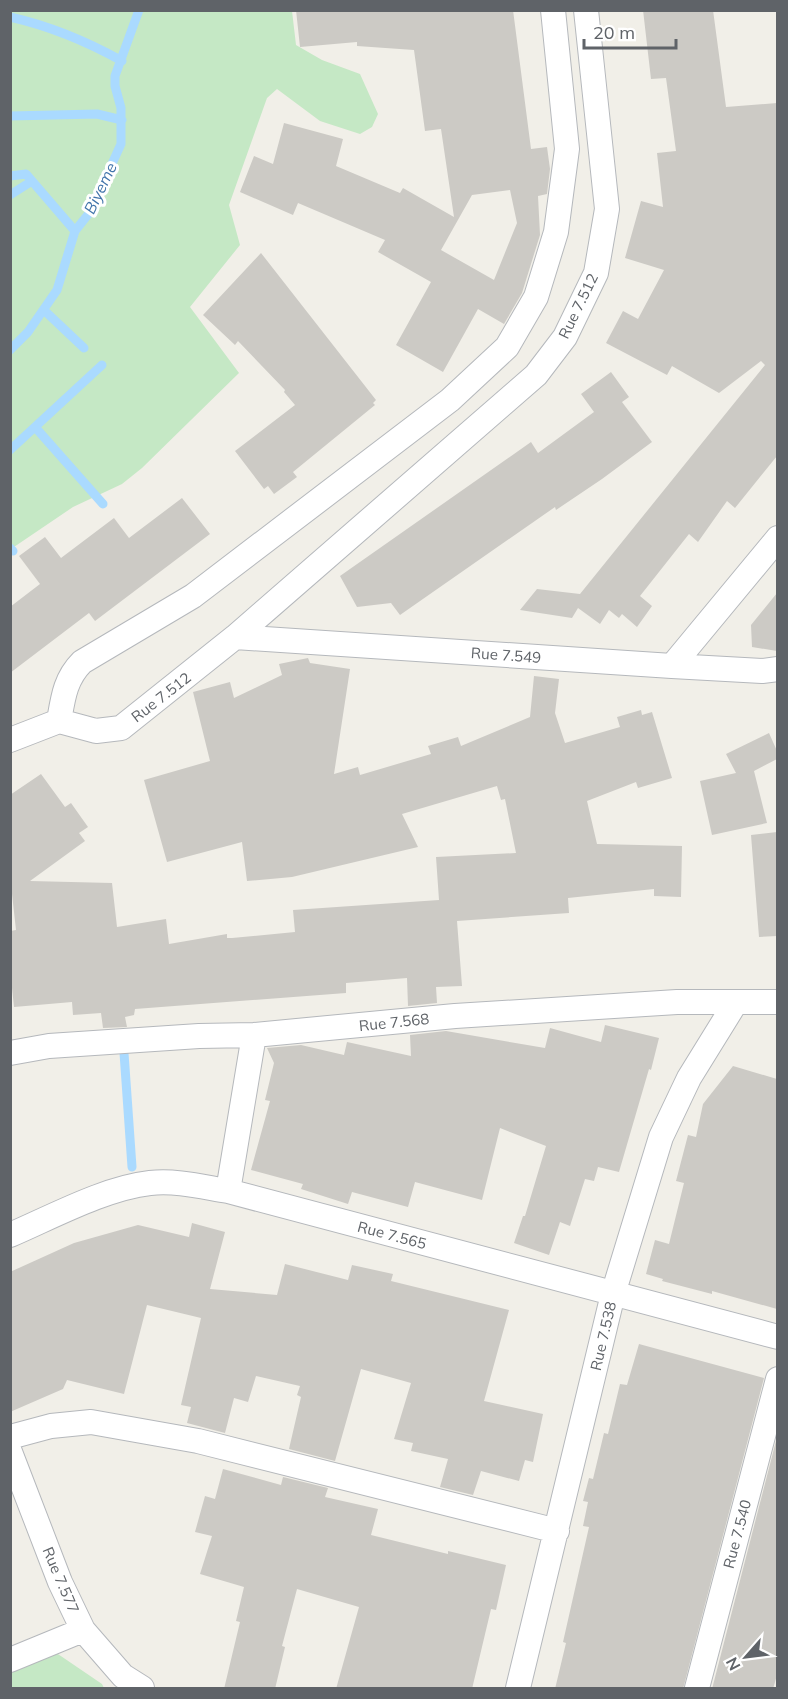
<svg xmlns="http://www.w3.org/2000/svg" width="788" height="1699" font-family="Mulish,sans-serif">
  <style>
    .green { fill: #c5e8c5 }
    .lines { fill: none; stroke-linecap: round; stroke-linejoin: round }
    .stream { stroke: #aadaff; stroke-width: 9 }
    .building { fill: #cccac5; fill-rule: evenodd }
    .street-casing { stroke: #b5b8bc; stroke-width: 26 }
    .street { stroke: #fff; stroke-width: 24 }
    .labels { text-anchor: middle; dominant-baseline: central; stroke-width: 6; stroke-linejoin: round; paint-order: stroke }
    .street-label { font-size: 15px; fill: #5f6368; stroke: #fff }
    .water-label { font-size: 16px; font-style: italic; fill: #4174aa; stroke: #fff }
  </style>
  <rect width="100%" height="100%" fill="#f1efe8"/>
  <path class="green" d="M11,10L292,11L296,45L322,60L360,74L378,114L372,127L360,134L320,121L277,89L267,98L229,205L240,245L190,307L239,373L142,468L122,484L73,507L11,549Z
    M52,1650L102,1684L104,1688H11V1673Z"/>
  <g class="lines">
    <path class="stream" d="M10,17C50,26 86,41 122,61
      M10,116L97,114L122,120
      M10,176L26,174L75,231
      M10,195L32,181
      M47,313L84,348
      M10,350L28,332L57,290L75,231L90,212L121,144V108L115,86V76L139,10
      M35,427L103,504
      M10,450L102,365
      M10,548L13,551
      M124,1053L132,1167"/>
  </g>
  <path class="building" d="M296,10H513L531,149L547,147L550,169L547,194L538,196L540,235L522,293L504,324L478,309L443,372L396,345L431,282L378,252L385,240L298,203L293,215L240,192L254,156L273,164L284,123L343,139L336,166L400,193L403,188L454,217L441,129L425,131L414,50L357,46V42L300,47ZM510,190L517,223L494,280L441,250L472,195Z
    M643,10H713L726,107L777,103V456L735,508L727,501L698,542L689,534L640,596L652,606L637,627L622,614L619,618L609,610L600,624L578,608L572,618L520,610L537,589L580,594L765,365L761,361L719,393L672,366L667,375L606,343L623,311L638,319L664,270L625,258L641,201L663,207L657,153L676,151L666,78L651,79Z
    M261,253L376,400L373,403L375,405L293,472L297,477L274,494L268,486L264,489L235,451L295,405L284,392L285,390L238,341L235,345L203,315Z
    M611,372L629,397L622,402L652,442L602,479L556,510L555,507L400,615L391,603L357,607L340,576L531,442L538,453L594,412L581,394Z
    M182,498L210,534L95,621L89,613L10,673V607L40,584L19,556L45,537L61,558L114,518L129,538Z
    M777,593V651L752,647L751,625Z
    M308,658L310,663L350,669L334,774L358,767L360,775L431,754L428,746L458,737L461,746L530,717L534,676L559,679L555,713L565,743L620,727L617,717L641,710L642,715L652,712L672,778L638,788L636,782L587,801L597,844L682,846L681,897L654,896V889L568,898L569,913L457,921L462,986L436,987L437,1003L408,1006L407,978L346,983V993L135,1009L134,1015L125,1017L127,1027L103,1028L101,1013L73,1015L72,1002L14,1007L10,969V931L16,930L12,894L10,895V795L41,774L65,807L71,803L88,827L79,833L85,841L30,881L112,883L117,927L166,919L169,944L227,934V938H232L295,932L293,910L439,900L436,857L516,853L505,799L501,800L497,786L402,814L418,847L292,877L247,881L242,842L167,862L144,780L210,761L193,692L230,682L234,698L282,675L279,664Z
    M769,733L777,751V759L754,771L767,823L712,835L700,781L736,773L726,754Z
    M777,832V936L759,937L751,835Z
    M605,1025L659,1038L651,1070L649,1069L619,1172L598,1167L594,1181L585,1179L570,1226L560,1222L549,1255L514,1243L523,1216H525L546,1146L500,1128L482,1200L415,1182L408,1207L352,1192L348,1204L301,1189L303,1184L251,1170L270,1101L265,1100L274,1063L267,1048L301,1045L344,1055L347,1042L411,1056L410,1035L446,1031L545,1048L550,1028L601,1042Z
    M733,1066L777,1079V1309L712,1291V1294L662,1281L663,1279L646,1274L655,1240L669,1244L684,1183L676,1181L688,1135L696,1137L703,1104Z
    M192,1223L225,1232L210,1289L277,1295L285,1264L348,1280L352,1265L393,1274L391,1281L509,1310L484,1401L543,1414L533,1462L525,1460L519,1481L481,1471L473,1495L440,1487L448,1459L411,1451L413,1443L394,1439L411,1383L361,1369L335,1461L289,1449L301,1397L297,1395L300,1386L256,1376L248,1402L234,1398L225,1433L187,1423L191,1407L181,1405L201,1318L147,1305L124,1394L67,1380L63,1389L10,1412V1272L74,1243L138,1225L189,1237Z
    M639,1344L764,1378L683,1689H555L566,1643L563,1642L589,1527L583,1526L588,1502L583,1501L589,1478L593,1479L604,1433L608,1434L620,1384L627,1385Z
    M777,1437V1675L773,1689H712Z
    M223,1469L281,1485L283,1477L328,1488L325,1497L378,1509L371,1535L448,1554V1551L506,1565L496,1610L491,1609L472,1689H336L359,1607L297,1589L282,1646L285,1647L275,1689H224L240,1622L236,1621L244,1587L200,1574L212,1536L195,1532L205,1496L215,1499Z"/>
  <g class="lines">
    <defs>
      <path id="street" d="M553,10L567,149L556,232L536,297L507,347L450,400L193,596L82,662C65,679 63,698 59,721L96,731L121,728L235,637L536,375L565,337L596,273L607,209L586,10
        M235,637L672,666L762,671L778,669
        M672,666L778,538
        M10,740L59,721
        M10,1053L49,1046L199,1036L254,1035L455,1016L677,1002H778
        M228,1191L254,1035
        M10,1235C52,1217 105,1188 150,1183C176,1180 203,1187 228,1191L778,1337
        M10,1437L51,1426L91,1422L198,1441L557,1531
        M10,1452L60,1582L83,1630L123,1676L142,1688
        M10,1660L83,1630
        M518,1688L613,1294L661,1137L689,1078L736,1002
        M697,1688L778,1379"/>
    </defs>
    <use href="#street" class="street-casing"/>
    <use href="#street" class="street"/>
  </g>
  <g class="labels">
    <g class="street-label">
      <text transform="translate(578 306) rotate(-64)">Rue 7.512</text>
      <text transform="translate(506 655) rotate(4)">Rue 7.549</text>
      <text transform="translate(161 697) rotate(-38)">Rue 7.512</text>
      <text transform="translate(394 1022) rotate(-6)">Rue 7.568</text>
      <text transform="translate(392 1235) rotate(15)">Rue 7.565</text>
      <text transform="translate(603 1336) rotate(-77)">Rue 7.538</text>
      <text transform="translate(737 1534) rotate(-75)">Rue 7.540</text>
      <text transform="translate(61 1580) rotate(67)">Rue 7.577</text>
    </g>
    <g class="water-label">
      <text transform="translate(100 188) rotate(-64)">Biyeme</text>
    </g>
  </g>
  <rect width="788" height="1699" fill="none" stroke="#5f6368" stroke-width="24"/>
  <g transform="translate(746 1657) rotate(242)" stroke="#ffffff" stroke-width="4.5" paint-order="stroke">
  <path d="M0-4.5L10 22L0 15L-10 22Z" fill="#5f6368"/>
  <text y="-9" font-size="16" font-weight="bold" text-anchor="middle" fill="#5f6368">N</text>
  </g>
  <path d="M584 39v9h92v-9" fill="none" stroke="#5f6368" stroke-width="3"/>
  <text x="593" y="39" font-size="18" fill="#5f6368" stroke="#ffffff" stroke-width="4.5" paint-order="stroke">20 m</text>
</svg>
